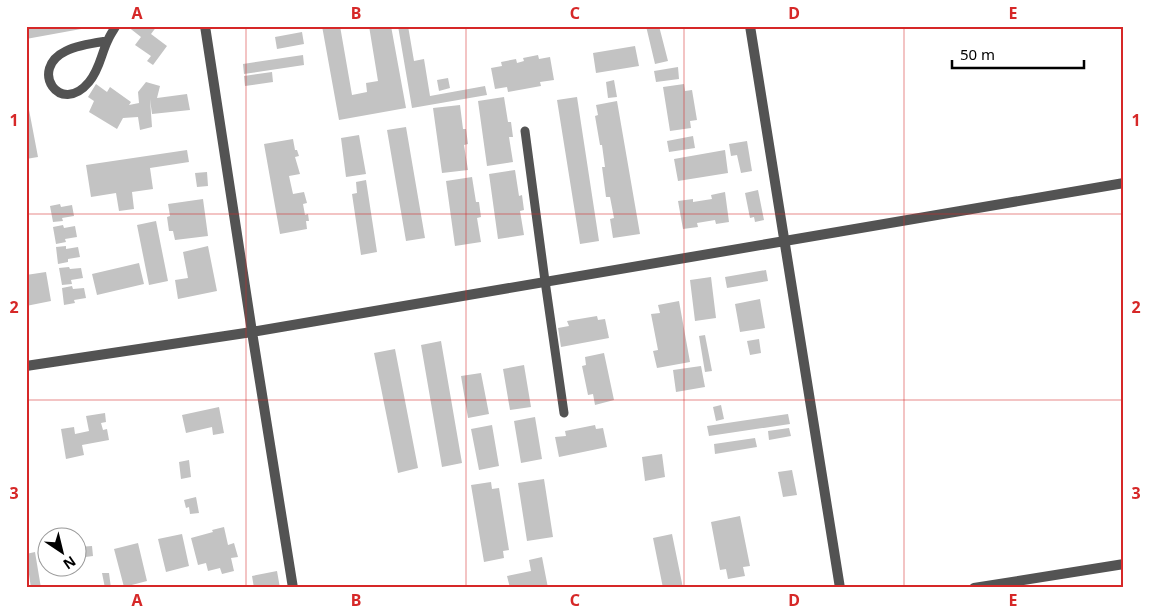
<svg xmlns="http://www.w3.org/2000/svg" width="1150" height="614" font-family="'Noto Sans',sans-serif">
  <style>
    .building { fill: #c3c3c3 }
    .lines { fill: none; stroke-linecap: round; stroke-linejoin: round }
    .lane { stroke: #535353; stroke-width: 9 }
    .street { stroke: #535353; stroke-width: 10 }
    .grid { fill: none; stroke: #d62828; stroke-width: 1; stroke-opacity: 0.55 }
    .neatline { fill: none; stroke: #d62828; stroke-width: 2 }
    .grid-label { font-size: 16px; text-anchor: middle; font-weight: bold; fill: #d62828 }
  </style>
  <rect width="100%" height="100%" fill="#fff"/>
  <path class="building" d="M26,26H92V27L26,39Z
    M127,26H157L151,34L167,46L153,65L147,61L151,56L135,45L141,37Z
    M322,26H340L352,95L367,92L366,83L378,81L369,26H391L406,108L339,120Z
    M398,26H408L414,61L424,59L430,96L485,86L487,95L412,108Z
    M646,26H659L668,61L655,64Z
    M302,32L304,44L277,49L275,37Z
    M635,46L639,66L596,73L593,53Z
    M303,55L304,65L244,74L243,64Z
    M538,55L539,59L550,57L554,80L540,82L541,86L508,92L507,87L495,89L491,68L502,66L501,62L516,59L517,63L524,61L523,58Z
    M678,67L679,79L656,82L654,71Z
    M272,72L273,82L245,86L244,76Z
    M448,78L450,88L439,91L437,80Z
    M614,80L617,97L608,98L606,82Z
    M146,82L160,86L157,98L187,94L190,110L152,114L150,99L152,127L140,130L138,117L123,118L117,129L89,112L94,101L88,97L96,84L107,92L110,87L131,102L129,105L139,103L138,92Z
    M684,84L685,91L692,90L697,120L690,121L691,128L670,131L663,87Z
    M26,94L38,157L26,159Z
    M504,97L508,122H511L513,137H509L513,162L487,166L478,101Z
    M577,97L599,241L580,244L557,100Z
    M617,101L640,234L613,238L610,219L614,218L610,197H606L602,167H605L602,145H600L595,116L598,115L596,105Z
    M460,105L463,129H466L468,144L464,145L468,170L442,173L433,108Z
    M406,127L425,238L406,241L387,130Z
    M359,135L366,174L346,177L341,138Z
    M693,136L695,148L669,152L667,141Z
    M293,139L295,150H297L299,156L295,157L300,174L289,176L293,194L304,192L307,203L303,204L305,215L308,214L309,221H306L307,229L280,234L264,144Z
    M747,141L752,171L741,173L737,155L731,156L729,144Z
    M187,150L189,162L150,168L153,189L132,192L134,209L119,211L116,193L91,197L86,165Z
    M725,150L728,173L678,181L674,159Z
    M515,170L519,196L522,195L524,210L520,211L524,235L498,239L489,174Z
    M207,172L208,186L197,187L195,173Z
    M472,177L476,202H479L481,217L477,218L481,242L455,246L446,181Z
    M366,180L377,252L361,255L352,194L357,193L356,182Z
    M758,190L764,220L755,222L754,217L750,218L745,193Z
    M725,192L729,222L716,224L715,220L697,223L698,227L683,229L678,201L693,199V202L712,199L711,195Z
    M203,199L208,236L175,240L173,231H169L167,217L170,216L168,204Z
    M60,204L61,207L72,205L74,216L62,218L63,221L53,222L50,206Z
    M156,221L168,281L149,285L137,225Z
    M63,225L64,228L75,226L77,237L65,239L66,242L56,244L53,227Z
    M66,246V249L78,247L80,257L68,259V262L58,264L56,247Z
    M208,246L217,291L178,299L175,280L188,278L183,252Z
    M139,263L144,284L97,295L92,274Z
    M69,267L70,269L81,268L83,278L71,280L72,284L62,285L59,268Z
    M766,270L768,281L727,288L725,277Z
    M46,272L51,301L26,306V275Z
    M711,277L716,318L695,321L690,280Z
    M72,286L73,289L84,288L86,298L74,300L75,303L64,305L62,288Z
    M760,299L765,328L740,332L735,304Z
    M679,301L690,362L657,368L653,351L658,350L651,314L660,313L658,305Z
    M597,316L598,320L605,319L609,338L561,347L558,328L569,326L567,321Z
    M705,335L712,371L705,372L699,336Z
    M759,339L761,353L750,355L747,341Z
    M441,341L462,463L442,467L421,345Z
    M395,349L418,468L398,473L374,353Z
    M604,353L614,400L595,405L593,394L588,395L582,366L586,365L585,357Z
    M524,365L531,407L510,410L503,369Z
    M701,366L705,387L676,392L673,370Z
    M481,373L489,414L468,418L461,376Z
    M721,405L724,419L716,421L713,407Z
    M219,407L224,433L213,435L212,427L186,433L182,415Z
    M105,413L106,422L101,423L103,430L107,429L109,440L82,445L84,455L66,459L61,429L74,427L75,434L89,431L86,416Z
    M788,414L790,424L709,436L707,426Z
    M535,417L542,459L521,463L514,421Z
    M492,425L499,466L479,470L471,429Z
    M595,425L596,429L603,428L607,447L559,457L555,437L566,436L565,431Z
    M789,428L791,436L769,440L768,431Z
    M755,438L757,447L715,454L714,444Z
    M662,454L665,477L645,481L642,457Z
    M189,460L191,477L181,479L179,462Z
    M792,470L797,495L783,497L778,472Z
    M544,479L553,537L527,541L518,483Z
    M491,482L492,489L499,488L509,550L503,551L504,558L484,562L471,485Z
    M196,497L199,513L190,514L189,507L186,508L184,500Z
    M740,516L750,566L743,567L745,576L728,579L726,569L720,570L711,522Z
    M224,527L228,545L234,543L238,557L231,558L234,571L222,574L220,568L208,571L206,563L198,565L191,538L213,532L212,530Z
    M182,534L189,566L166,572L158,539Z
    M672,534L683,588H663L653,538Z
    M138,543L147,581L124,587L114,549Z
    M92,546L93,556L78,558V547Z
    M48,551V561L39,562L38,552Z
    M35,552L41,588H31L26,554Z
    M542,557L548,588H510L507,576L531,571L529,560Z
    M277,571L280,588H254L252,576Z
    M102,573H109L111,588H105Z"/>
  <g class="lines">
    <path class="lane" d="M107,41C94,43 78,45 66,51C28,69 60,117 89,82C100,69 101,54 108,40C110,35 113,31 116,26
      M525,131L545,281L564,413"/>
    <path class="street" d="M205,26L252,332L293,588
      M750,26L840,588
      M26,366L252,332L1124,183
      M974,588L1124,564"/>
  </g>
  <path class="grid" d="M246,26V588M466,26V588M684,26V588M904,26V588M26,214H1124M26,400H1124"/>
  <rect width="1150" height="614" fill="none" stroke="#ffffff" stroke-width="55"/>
  <g transform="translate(62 552) rotate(145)"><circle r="24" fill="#ffffff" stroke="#999999"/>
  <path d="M0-4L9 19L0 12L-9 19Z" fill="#000000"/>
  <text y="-8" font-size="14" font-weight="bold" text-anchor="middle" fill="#000000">N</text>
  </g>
  <path d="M952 60v8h132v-8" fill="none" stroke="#000000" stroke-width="2.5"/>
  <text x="960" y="60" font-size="15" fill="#000000" stroke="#ffffff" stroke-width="4" paint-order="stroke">50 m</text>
  <rect x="28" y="28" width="1094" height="558" class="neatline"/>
  <g class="grid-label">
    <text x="137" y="19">A</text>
    <text x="356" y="19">B</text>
    <text x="575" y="19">C</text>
    <text x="794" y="19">D</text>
    <text x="1013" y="19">E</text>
    <text x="14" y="126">1</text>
    <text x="1136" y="126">1</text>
    <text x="14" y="313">2</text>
    <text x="1136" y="313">2</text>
    <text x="14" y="499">3</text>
    <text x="1136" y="499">3</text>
    <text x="137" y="606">A</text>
    <text x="356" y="606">B</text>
    <text x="575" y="606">C</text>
    <text x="794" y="606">D</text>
    <text x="1013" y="606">E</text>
  </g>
</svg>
